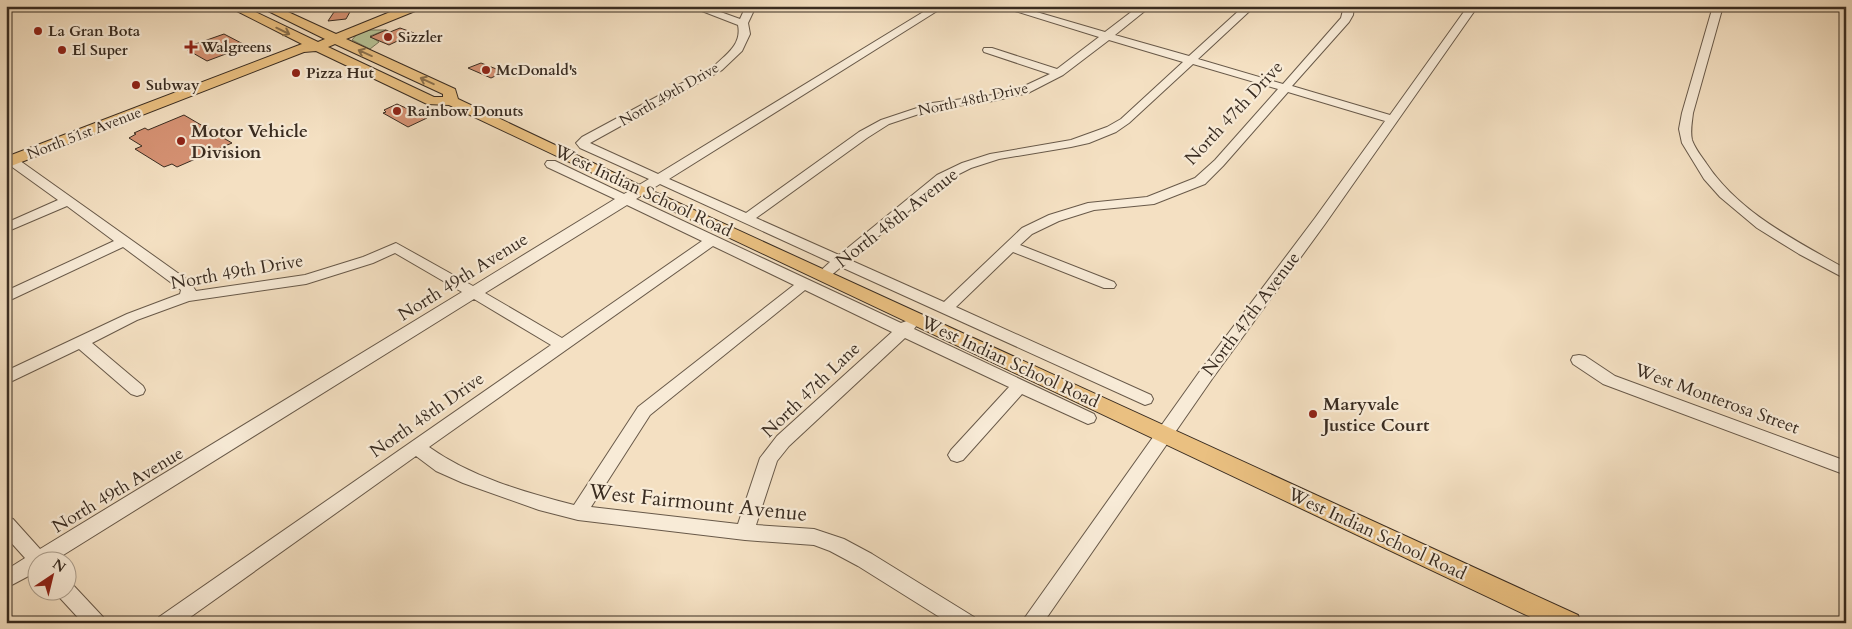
<svg xmlns="http://www.w3.org/2000/svg" width="1852" height="629" font-family="Cardo,serif">
  <style>
    .green { fill: #b7c397; stroke: #78785c }
    .building { fill: #d79375; stroke: #392c21 }
    .lines { fill: none; stroke-linecap: round; stroke-linejoin: round }
    .minor-casing { stroke: #685949; stroke-width: 2 }
    .major-casing { stroke: #392c21; stroke-width: 2 }
    .minor { fill: #f8ebd7; fill-rule: evenodd }
    .major { fill: #eac081; fill-rule: evenodd }
    .oneway { stroke: #896f4c }
    .poi-dot { fill: #8f2418; stroke: #f8ebd7; stroke-width: 2 }
    .labels { text-anchor: middle; dominant-baseline: central; stroke-width: 4.5; stroke-linejoin: round; paint-order: stroke }
    .far-poi-label { font-size: 15px; font-weight: bold; fill: #392c21; stroke: #f8ebd7; text-anchor: start }
    .far-street-label { font-size: 15px; fill: #392c21; stroke: #f8ebd7 }
    .street-label { font-size: 18px; fill: #392c21; stroke: #f8ebd7 }
    .poi-label { font-size: 18px; font-weight: bold; fill: #392c21; stroke: #f8ebd7; text-anchor: start }
    .near-street-label { font-size: 21px; fill: #392c21; stroke: #f8ebd7 }
  </style>
  <rect width="100%" height="100%" fill="#f4e0c2"/>
  <filter id="stains"><feTurbulence type="fractalNoise" baseFrequency=".004" numOctaves="4"/><feColorMatrix values="0 0 0 0 .2 0 0 0 0 .09 0 0 0 0 .02 0 0 0 .5 -.17"/></filter>
  <radialGradient id="worn" r=".72"><stop offset=".6" stop-color="#630" stop-opacity="0"/><stop offset="1" stop-color="#630" stop-opacity=".3"/></radialGradient>
  <path class="green" d="M370,30H386L370,36L379,42L370,49L352,40L357,34Z"/>
  <path class="building" d="M351,10L346,19L328,21L334,12Z
    M400,28L414,33L389,45L370,37L386,30L390,32Z
    M224,34L247,46L207,61L184,48Z
    M481,63L504,72L491,78L468,68Z
    M397,104L417,113L427,118L408,127L383,113L386,112L384,110Z
    M184,115L232,143L177,167L172,164L164,167L135,149L142,146L129,138L136,134L134,133L145,128L148,130Z"/>
  <g class="lines">
    <defs>
      <path id="minor" d="M689,6H704L740,19L746,6H756L748,23L750,34L742,51L722,70L590,143L658,174L933,6H945L669,179L746,213L859,132L881,120L932,103L993,95L1020,88L1050,74L984,52L983,50L984,48H992L1057,69L1099,37L999,6H1016L1105,32L1139,6H1151L1115,35L1189,56L1244,6H1255L1198,59L1283,84L1341,18L1344,6H1354L1353,15L1349,22L1292,86L1390,115L1468,6H1478L1325,224L1212,379L1043,623H1021L1200,371L1315,218L1385,121L1288,92L1223,166L1205,184L1154,204L1094,210L1059,221L1032,234L1020,245L1114,282L1116,285L1114,288H1104L1013,252L956,307L1151,395L1153,399L1151,403L1145,405L841,267L828,278H818L816,275L830,262L660,184L636,199L901,323L909,320L914,321L917,325L914,329L1094,414L1096,418L1094,422L1088,424L1022,394L963,460L957,462L951,460L948,455L951,450L1009,387L905,338L789,446L777,461L756,525L814,529L844,539L872,554L974,617L977,623H949L858,566L830,551L814,545L745,540L578,520L539,510L463,483L436,471L416,456L182,623H156L159,617L551,345L474,299L52,562H38V571L6,588V570L25,558L6,537V517L13,519L40,549L462,292L395,253L373,263L306,284L189,301L137,320L92,343L143,386L145,390L143,394L137,396L131,394L79,349L6,384V371L127,314L180,294L181,290L123,247L6,302V291L114,241L67,206L6,232V223L58,200L8,164V158H16L189,281L196,291L305,275L363,257L396,243L473,286L615,199L547,167L545,164L547,161H555L624,194L649,179L580,148L576,143L582,137L714,66C727,54 742,44 738,25ZM1109,40L1183,62L1121,119L1107,127L1071,140L990,154L962,163L937,175L839,255L756,218L867,138L889,124L934,109L993,101L1028,93L1063,75ZM1193,64L1278,89L1215,160L1195,178L1147,197L1088,203L1049,215L1022,228L944,302L850,260L945,181L971,168L999,159L1071,147L1089,143L1116,132L1129,123ZM627,205L702,241L562,338L485,293ZM713,246L794,285L638,407L574,505C524,492 471,477 429,447ZM805,290L892,332L777,436L760,458L738,524L591,507L650,415Z
        M1713,6H1723L1693,113C1692,122 1690,131 1692,140C1695,148 1701,156 1706,163C1739,213 1795,240 1846,269V279L1799,254L1757,228L1720,197L1704,179L1682,143L1679,129L1682,113Z
        M1579,355L1585,356L1615,376L1846,461V475L1603,384L1573,364L1571,360L1573,356Z
        M68,584L74,586L103,617L106,623H83L60,598L57,592H68Z"/>
      <path id="major" d="M227,6H243L318,42L325,39L258,6H275L336,34L405,6H422L420,9L346,39L455,89L458,99L646,188L1578,615L1581,623H1543L449,105L427,104L316,51L304,52L6,168V157L302,44ZM335,44L443,94V97H434L328,47Z"/>
    </defs>
    <use href="#minor" class="minor-casing"/>
    <use href="#major" class="major-casing"/>
    <use href="#minor" class="minor"/>
    <use href="#major" class="major"/>
  </g>
  <defs><path id="oneway-shaft" d="M-6 0H5M1.5-3L5.5 0L1.5 3" fill="none" stroke-width="1.6" stroke-linecap="round" stroke-linejoin="round" transform="scale(1.25)"/></defs>
  <g class="oneway">
    <use href="#oneway-shaft" transform="translate(283 31) rotate(26)"/>
    <use href="#oneway-shaft" transform="translate(365 53) rotate(-156)"/>
    <use href="#oneway-shaft" transform="translate(427 81) rotate(-155)"/>
  </g>
  <g class="poi-dot">
    <circle cx="38" cy="31" r="5"/>
    <circle cx="388" cy="37" r="5"/>
    <path d="M188.5 39.5h5v5h5v5h-5v5h-5v-5h-5v-5h5z"/>
    <circle cx="62" cy="50" r="5"/>
    <circle cx="486" cy="70" r="5"/>
    <circle cx="296" cy="73" r="5"/>
    <circle cx="136" cy="85" r="5"/>
    <circle cx="397" cy="111" r="5"/>
    <circle cx="181" cy="141" r="5"/>
    <circle cx="1313" cy="414" r="5"/>
  </g>
  <g class="labels">
    <g class="far-poi-label">
      <text x="48" y="31">La Gran Bota</text>
      <text x="398" y="37">Sizzler</text>
      <text x="201" y="47">Walgreens</text>
      <text x="72" y="50">El Super</text>
      <text x="496" y="70">McDonald's</text>
      <text x="306" y="73">Pizza Hut</text>
      <text x="146" y="85">Subway</text>
      <text x="407" y="111">Rainbow Donuts</text>
    </g>
    <g class="far-street-label">
      <text transform="translate(669 94) rotate(-30)">North 49th Drive</text>
      <text transform="translate(973 99) rotate(-12)">North 48th Drive</text>
      <text transform="translate(84 133) rotate(-21)">North 51st Avenue</text>
    </g>
    <g class="street-label">
      <text transform="translate(1234 113) rotate(-47)">North 47th Drive</text>
      <text transform="translate(643 191) rotate(25)">West Indian School Road</text>
      <text transform="translate(897 218) rotate(-38)">North 48th Avenue</text>
      <text transform="translate(237 272) rotate(-10)">North 49th Drive</text>
      <text transform="translate(463 277) rotate(-32)">North 49th Avenue</text>
      <text transform="translate(1251 314) rotate(-53)">North 47th Avenue</text>
      <text transform="translate(1010 362) rotate(25)">West Indian School Road</text>
      <text transform="translate(811 390) rotate(-44)">North 47th Lane</text>
      <text transform="translate(1717 399) rotate(20)">West Monterosa Street</text>
      <text transform="translate(427 415) rotate(-35)">North 48th Drive</text>
      <text transform="translate(118 490) rotate(-31)">North 49th Avenue</text>
      <text transform="translate(1377 534) rotate(25)">West Indian School Road</text>
    </g>
    <g class="poi-label">
      <text x="191" y="131">Motor Vehicle<tspan x="191" dy="21">Division</tspan></text>
      <text x="1323" y="404">Maryvale<tspan x="1323" dy="21">Justice Court</tspan></text>
    </g>
    <g class="near-street-label">
      <text transform="translate(698 503) rotate(6)">West Fairmount Avenue</text>
    </g>
  </g>
  <rect width="1852" height="629" fill="none" stroke="#f4e0c2" stroke-width="25"/>
  <rect x="8" y="8" width="1837" height="614" fill="none" stroke="#392c21" stroke-width="2.5"/>
  <rect x="12" y="12" width="1827" height="604" fill="none" stroke="#392c21"/>
  <g transform="translate(52 576) rotate(35)"><circle r="24" fill="#f8ebd7" stroke="#ac9f8e"/>
  <path d="M0-4L9 19L0 12L-9 19Z" fill="#8f2418"/>
  <text y="-8" font-size="14" font-weight="bold" text-anchor="middle" fill="#392c21">N</text>
  </g>
  <rect width="100%" height="100%" filter="url(#stains)"/>
  <rect width="100%" height="100%" fill="url(#worn)"/>
</svg>
